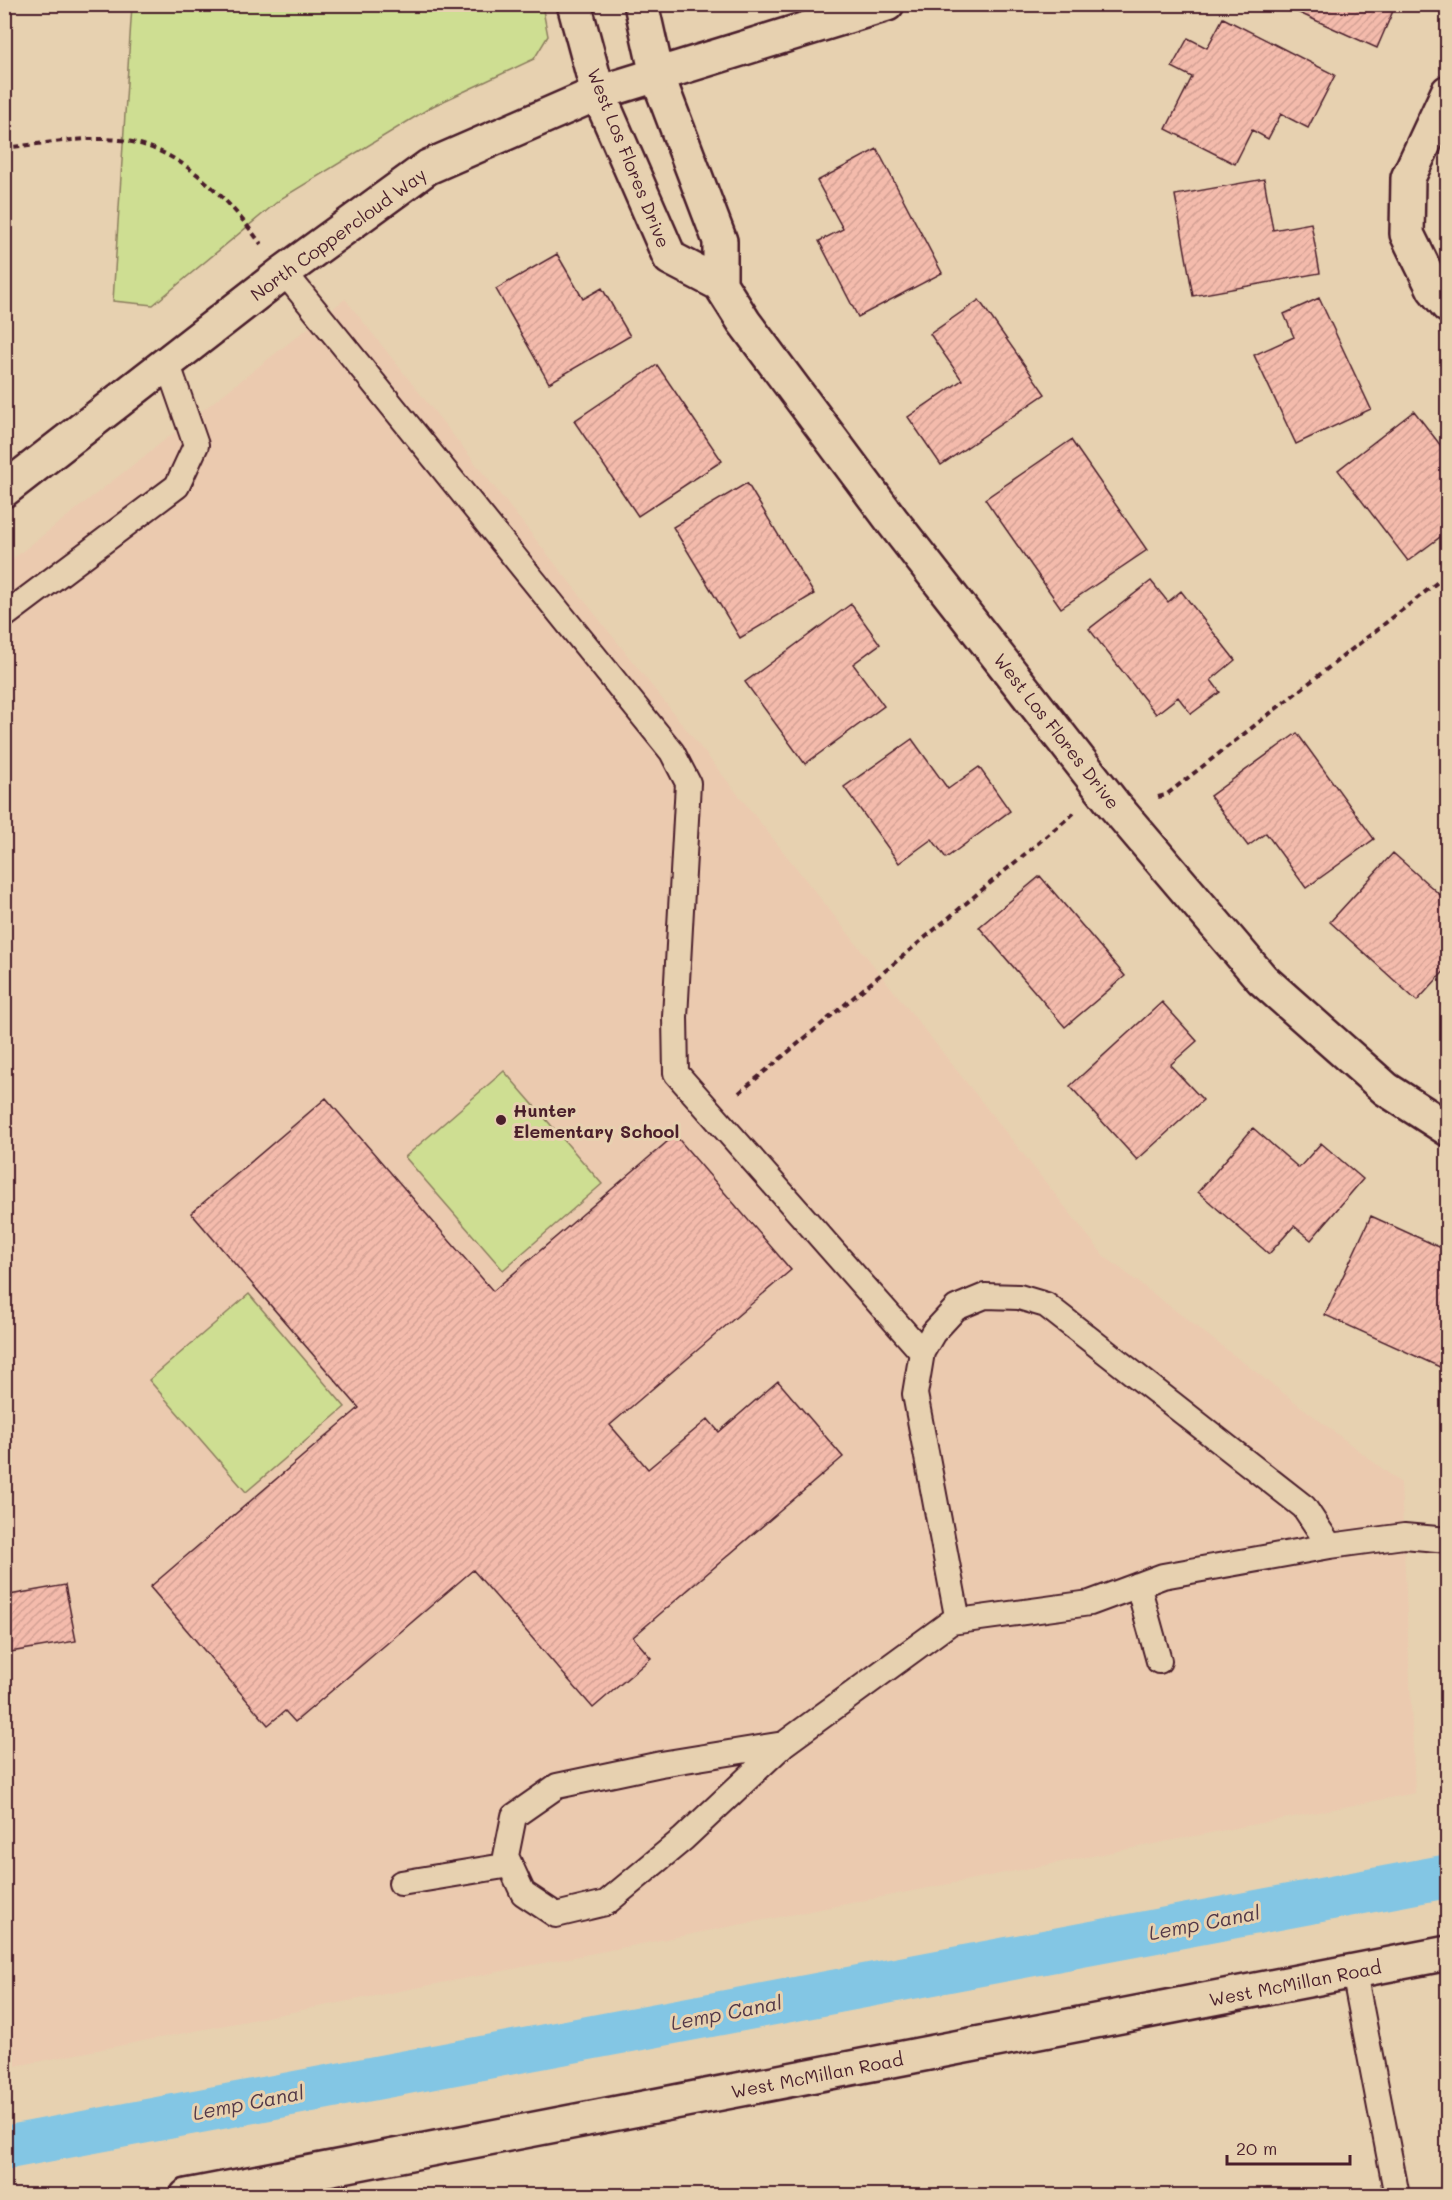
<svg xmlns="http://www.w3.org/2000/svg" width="1452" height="2200" font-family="Mali,sans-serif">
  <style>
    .built { fill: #ebcaaf }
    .green { fill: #cede92; stroke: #8c7e5e; stroke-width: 1.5 }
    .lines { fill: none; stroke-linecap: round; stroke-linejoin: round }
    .canal { stroke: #83c6e4; stroke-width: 44 }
    .building { fill: url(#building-hatch); stroke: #4a1f2b; stroke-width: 1.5 }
    .service-casing { stroke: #4a1f2b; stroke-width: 28 }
    .minor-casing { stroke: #4a1f2b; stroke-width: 38 }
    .tertiary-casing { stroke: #4a1f2b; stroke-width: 38 }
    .secondary-casing { stroke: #4a1f2b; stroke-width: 38 }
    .path { stroke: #4a1f2b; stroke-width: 4; stroke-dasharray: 6 4.5; stroke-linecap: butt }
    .service { stroke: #e7d1b0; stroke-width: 24 }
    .minor { stroke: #e7d1b0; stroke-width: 33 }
    .tertiary { stroke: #e7d1b0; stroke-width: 33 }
    .secondary { stroke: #e7d1b0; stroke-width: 33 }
    .poi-dot { fill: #4a1f2b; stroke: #e7d1b0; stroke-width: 2 }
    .labels { text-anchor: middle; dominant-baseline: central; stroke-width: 6; stroke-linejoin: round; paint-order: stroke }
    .street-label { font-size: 18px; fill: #4a1f2b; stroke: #e7d1b0 }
    .poi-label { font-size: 18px; font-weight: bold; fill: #4a1f2b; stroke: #e7d1b0; text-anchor: start }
    .water-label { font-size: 20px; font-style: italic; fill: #533847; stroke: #e7d1b0 }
  </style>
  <defs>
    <pattern id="building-hatch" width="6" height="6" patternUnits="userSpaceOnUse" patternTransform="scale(1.5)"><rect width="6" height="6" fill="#f4bbac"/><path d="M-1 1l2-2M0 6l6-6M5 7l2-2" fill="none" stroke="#d3a094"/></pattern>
  </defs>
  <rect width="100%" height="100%" fill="#e7d1b0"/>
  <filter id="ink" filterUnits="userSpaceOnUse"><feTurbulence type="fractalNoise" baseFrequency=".0167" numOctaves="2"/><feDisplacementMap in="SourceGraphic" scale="12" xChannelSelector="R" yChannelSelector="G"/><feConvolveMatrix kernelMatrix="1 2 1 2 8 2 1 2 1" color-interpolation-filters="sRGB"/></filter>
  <g filter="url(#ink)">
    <path class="built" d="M345,299L1104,1256L1401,1483L1415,1793L5,2068V565Z"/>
    <path class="green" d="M132,5H542L548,36L534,59L433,106L282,198L153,305L113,301Z
      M504,1071L602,1184L503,1270L405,1157Z
      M249,1294L345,1407L246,1492L149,1380Z"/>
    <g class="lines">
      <path class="canal" d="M4,2148L1448,1876"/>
    </g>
    <path class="building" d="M1298,4H1396L1377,48L1295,11Z
      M1223,18L1335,75L1308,128L1281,114L1268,139L1252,130L1235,164L1166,129L1192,77L1172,67L1188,38L1207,48Z
      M877,149L942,273L858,317L819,241L843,229L817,181Z
      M1264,179L1273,230L1311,223L1320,273L1193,296L1175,195Z
      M557,254L583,299L602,288L630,336L549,383L496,289Z
      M1319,298L1371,409L1296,444L1254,355L1294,337L1284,314Z
      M979,300L1045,394L941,465L908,417L962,380L930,334Z
      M657,365L722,461L638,516L574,421Z
      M1414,411L1448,455V531L1408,561L1338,470Z
      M1071,440L1147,550L1061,608L985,499Z
      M747,483L814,594L740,638L673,527Z
      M1151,581L1168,602L1181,591L1235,660L1211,680L1220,692L1191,714L1178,697L1156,714L1089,629Z
      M851,604L880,644L853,664L884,706L805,764L745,682Z
      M1297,733L1374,839L1306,888L1266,833L1248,846L1210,796Z
      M912,739L948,789L979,767L1010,811L946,858L932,839L899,863L844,787Z
      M1393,853L1448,902V967L1417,1001L1330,922Z
      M1040,876L1125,976L1065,1027L979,927Z
      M1162,1002L1197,1041L1170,1065L1203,1100L1137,1160L1070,1086Z
      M326,1098L493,1291L675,1135L791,1270L610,1425L648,1469L708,1419L719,1432L778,1381L843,1457L633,1637L651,1658L593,1708L473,1570L295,1722L285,1711L268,1725L150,1587L359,1408L191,1213Z
      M1253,1128L1299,1168L1321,1143L1363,1179L1311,1240L1294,1226L1269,1254L1198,1192Z
      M1371,1216L1448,1251V1356L1442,1368L1325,1315Z
      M65,1585L76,1641L4,1653V1596Z"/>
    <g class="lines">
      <defs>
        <path id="service" d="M284,272L672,752L688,783L675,1017L676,1073L922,1352
          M4,616L177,486L196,445L167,362
          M1138,1585L1159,1661
          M958,1621L915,1394L922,1352L933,1333L956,1308L985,1296L1019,1297L1046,1305L1304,1507L1330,1546
          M784,1744L661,1764L557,1786L514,1816L506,1856L523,1893L556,1915L606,1903L683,1839L784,1744L951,1622L1090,1603L1163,1576L1330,1546L1404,1536L1448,1540
          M401,1883L510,1865
          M1354,1972L1397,2196"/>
        <path id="minor" d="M574,4L598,93L670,258L720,284V241L657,75L641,4
          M1448,92L1408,178L1407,234L1434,289L1448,306
          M720,284L744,322L893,522L1114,805L1262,979L1386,1089L1448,1129"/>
        <path id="tertiary" d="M4,490L284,272L428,167L598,93L887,4"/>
        <path id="secondary" d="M187,2196L1448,1953"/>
      </defs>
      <use href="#service" class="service-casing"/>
      <use href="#minor" class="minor-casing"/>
      <use href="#tertiary" class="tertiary-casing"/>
      <use href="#secondary" class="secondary-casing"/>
      <path class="path" d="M4,148C42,144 82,136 120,140C180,147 227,197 261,244
        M1158,797L1166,795L1448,574
        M739,1093L1074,813"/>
      <use href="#service" class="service"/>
      <use href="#minor" class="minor"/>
      <use href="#tertiary" class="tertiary"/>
      <use href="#secondary" class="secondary"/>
    </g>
  </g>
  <circle class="poi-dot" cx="501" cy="1120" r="6"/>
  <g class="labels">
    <g class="street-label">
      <text transform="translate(629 158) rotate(68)">West Los Flores Drive</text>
      <text transform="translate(338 234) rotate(-36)">North Coppercloud Way</text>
      <text transform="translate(1057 731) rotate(52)">West Los Flores Drive</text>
      <text transform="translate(1295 1983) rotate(-11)">West McMillan Road</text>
      <text transform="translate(817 2075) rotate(-11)">West McMillan Road</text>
    </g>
    <g class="poi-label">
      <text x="513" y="1110">Hunter<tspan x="513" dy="21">Elementary School</tspan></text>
    </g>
    <g class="water-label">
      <text transform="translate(1204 1922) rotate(-11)">Lemp Canal</text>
      <text transform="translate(726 2012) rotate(-11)">Lemp Canal</text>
      <text transform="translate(248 2102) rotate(-11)">Lemp Canal</text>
    </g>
  </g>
  <rect width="1452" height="2200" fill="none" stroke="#e7d1b0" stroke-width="24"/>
  <rect x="12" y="12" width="1428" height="2176" fill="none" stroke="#4a1f2b" stroke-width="2" filter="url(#ink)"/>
  <path d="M1227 2155v9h123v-9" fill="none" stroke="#4a1f2b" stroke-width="3"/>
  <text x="1236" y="2155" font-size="18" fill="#4a1f2b" stroke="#e7d1b0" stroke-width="4.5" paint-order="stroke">20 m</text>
</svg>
